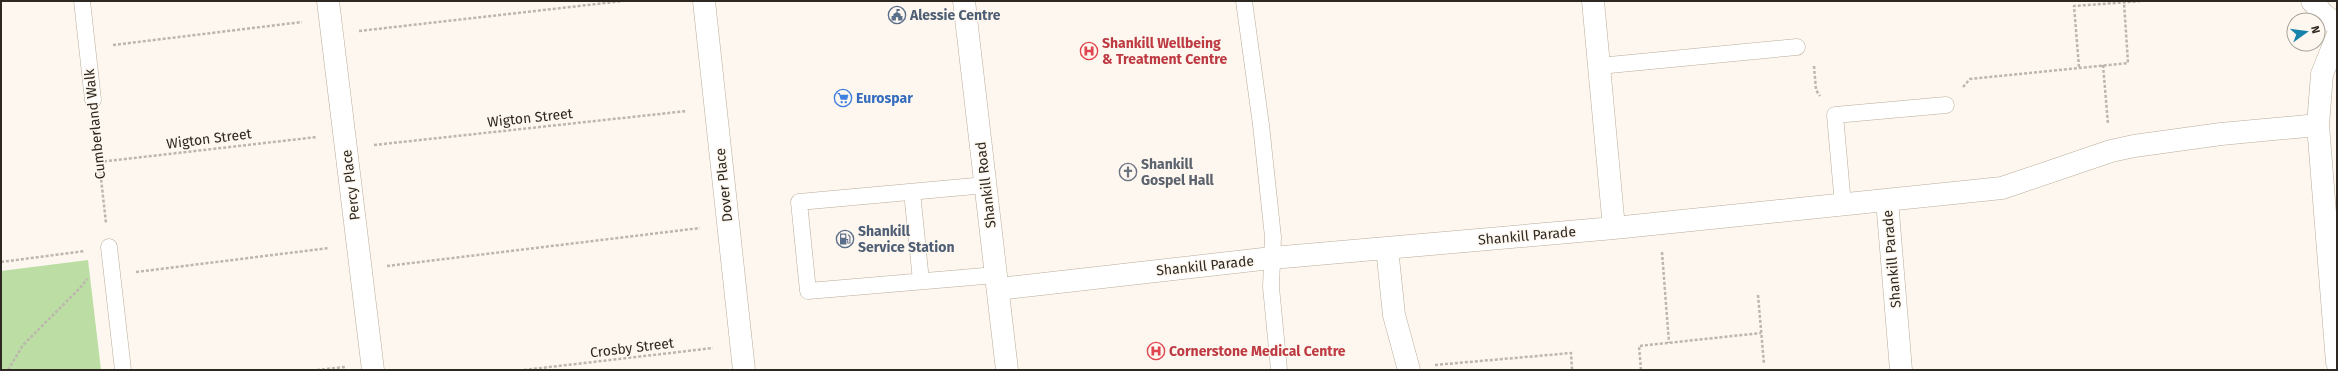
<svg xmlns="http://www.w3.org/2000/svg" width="2338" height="371" font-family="'Fira Sans',sans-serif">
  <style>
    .green { fill: #bcdea5 }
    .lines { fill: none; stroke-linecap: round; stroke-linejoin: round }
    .lane-casing { stroke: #b9ac99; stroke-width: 17 }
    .street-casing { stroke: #b9ac99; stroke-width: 23 }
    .secondary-casing { stroke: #b9ac99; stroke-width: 23 }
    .path { stroke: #bcb6ae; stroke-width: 2.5; stroke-dasharray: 3 2; stroke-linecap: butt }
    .lane { stroke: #fff; stroke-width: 16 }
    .street { stroke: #fff; stroke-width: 22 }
    .secondary { stroke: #fff; stroke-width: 22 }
    .labels { text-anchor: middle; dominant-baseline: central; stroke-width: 3; stroke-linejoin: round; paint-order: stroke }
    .service-label { font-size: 14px; font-weight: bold; fill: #4e5e75; stroke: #fdf7ef; text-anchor: start }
    .health-label { font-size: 14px; font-weight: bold; fill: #be3a42; stroke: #fdf7ef; text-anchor: start }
    .shop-label { font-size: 14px; font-weight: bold; fill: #366cbe; stroke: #fdf7ef; text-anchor: start }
    .street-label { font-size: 14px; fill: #2d2821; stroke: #fdf7ef }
    .worship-label { font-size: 14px; font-weight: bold; fill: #5b616d; stroke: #fdf7ef; text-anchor: start }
  </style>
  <rect width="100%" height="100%" fill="#fdf7ef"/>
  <path class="green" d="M88,260L101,370H1V271Z"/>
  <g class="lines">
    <defs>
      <path id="lane" d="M82,1L93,100
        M1244,1L1261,125L1273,237L1271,287L1279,370
        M1599,66L1797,47
        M986,185L799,202L808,291L996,275
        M912,192L921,281
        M1843,205L1835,115L1946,105
        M109,247L123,370"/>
      <path id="street" d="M328,1L373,370
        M704,1L744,370
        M1593,1L1614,228
        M2312,1L2323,14L2337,25
        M2337,37L2322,74L2318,125L2337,362
        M1887,200L1901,370
        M1387,248L1394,315L1409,370
        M998,289L1272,258L1614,228L2002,188L2111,151L2134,146L2221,134L2318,125"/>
      <path id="secondary" d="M964,1L1007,370"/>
    </defs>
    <use href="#lane" class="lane-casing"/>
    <use href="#street" class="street-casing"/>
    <use href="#secondary" class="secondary-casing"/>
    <path class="path" d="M359,31L623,1
      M113,45L302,22
      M2103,65L2108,124
      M1814,66L1816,90L1820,96
      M2079,67L2074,6L2142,1
      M1963,87L1970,79L2128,63L2124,2
      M95,125L106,223
      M374,145L687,111
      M99,162L317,137
      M1662,252L1669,343
      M1,262L85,251
      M387,266L700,228
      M136,272L329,248
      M1758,295L1764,364
      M1435,365L1571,353L1572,370
      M8,370L23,345L80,288L87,279
      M317,370L345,367
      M524,370L713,348
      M1641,370L1639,346L1761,333"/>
    <use href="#lane" class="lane"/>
    <use href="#street" class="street"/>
    <use href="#secondary" class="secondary"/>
  </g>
  <defs>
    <symbol id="civic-ring" viewBox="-11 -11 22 22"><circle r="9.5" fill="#fdf7ef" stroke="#5c6f8a" stroke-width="1.5"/><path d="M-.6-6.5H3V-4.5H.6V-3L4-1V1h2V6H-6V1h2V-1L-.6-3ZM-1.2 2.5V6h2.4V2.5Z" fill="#5c6f8a"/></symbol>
    <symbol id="hospital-ring" viewBox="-11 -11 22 22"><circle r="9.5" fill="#fdf7ef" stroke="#e0444e" stroke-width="1.5"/><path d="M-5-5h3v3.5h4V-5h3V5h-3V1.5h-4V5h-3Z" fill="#e0444e"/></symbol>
    <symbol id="supermarket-ring" viewBox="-11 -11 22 22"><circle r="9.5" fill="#fdf7ef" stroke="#3f7fe0" stroke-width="1.5"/><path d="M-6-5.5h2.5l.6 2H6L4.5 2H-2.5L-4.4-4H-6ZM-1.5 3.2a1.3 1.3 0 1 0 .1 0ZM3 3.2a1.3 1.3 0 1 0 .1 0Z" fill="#3f7fe0"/></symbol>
    <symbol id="church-ring" viewBox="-11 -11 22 22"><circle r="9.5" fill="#fdf7ef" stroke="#6b7280" stroke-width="1.5"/><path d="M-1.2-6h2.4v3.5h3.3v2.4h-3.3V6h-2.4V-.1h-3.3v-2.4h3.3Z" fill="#6b7280"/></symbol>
    <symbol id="fuel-ring" viewBox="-11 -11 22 22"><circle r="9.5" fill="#fdf7ef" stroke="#5c6f8a" stroke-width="1.5"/><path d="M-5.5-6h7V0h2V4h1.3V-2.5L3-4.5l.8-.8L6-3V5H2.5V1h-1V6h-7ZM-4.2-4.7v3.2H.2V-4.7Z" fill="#5c6f8a"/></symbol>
  </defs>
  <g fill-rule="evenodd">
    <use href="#civic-ring" x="887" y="5" width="20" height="20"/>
    <use href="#hospital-ring" x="1079" y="41" width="20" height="20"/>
    <use href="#supermarket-ring" x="833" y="88" width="20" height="20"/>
    <use href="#church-ring" x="1118" y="162" width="20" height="20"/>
    <use href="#fuel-ring" x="835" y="229" width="20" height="20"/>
    <use href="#hospital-ring" x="1146" y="341" width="20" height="20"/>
  </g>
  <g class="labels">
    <g class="service-label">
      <text x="910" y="15">Alessie Centre</text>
      <text x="858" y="231">Shankill<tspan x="858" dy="16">Service Station</tspan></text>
    </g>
    <g class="health-label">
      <text x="1102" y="43">Shankill Wellbeing<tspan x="1102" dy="16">&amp; Treatment Centre</tspan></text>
      <text x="1169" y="351">Cornerstone Medical Centre</text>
    </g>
    <g class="shop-label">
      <text x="856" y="98">Eurospar</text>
    </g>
    <g class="street-label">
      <text transform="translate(530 118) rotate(-6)">Wigton Street</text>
      <text transform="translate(95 124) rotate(-96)">Cumberland Walk</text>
      <text transform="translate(209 139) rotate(-7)">Wigton Street</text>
      <text transform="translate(351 185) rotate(-97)">Percy Place</text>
      <text transform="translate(724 185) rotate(-96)">Dover Place</text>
      <text transform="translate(986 185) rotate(-97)">Shankill Road</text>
      <text transform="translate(1527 236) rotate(-5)">Shankill Parade</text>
      <text transform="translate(1892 259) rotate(-95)">Shankill Parade</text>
      <text transform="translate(1205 266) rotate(-6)">Shankill Parade</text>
      <text transform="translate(632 348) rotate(-7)">Crosby Street</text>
    </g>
    <g class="worship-label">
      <text x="1141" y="164">Shankill<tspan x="1141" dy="16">Gospel Hall</tspan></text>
    </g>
  </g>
  <rect width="2338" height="371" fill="none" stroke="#2d2821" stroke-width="4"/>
  <g transform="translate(2306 32) rotate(76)"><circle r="19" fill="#fdf7ef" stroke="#aaa49d"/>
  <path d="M0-3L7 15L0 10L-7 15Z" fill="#1783ab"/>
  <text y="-6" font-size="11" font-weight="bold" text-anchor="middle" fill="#2d2821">N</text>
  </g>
</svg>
